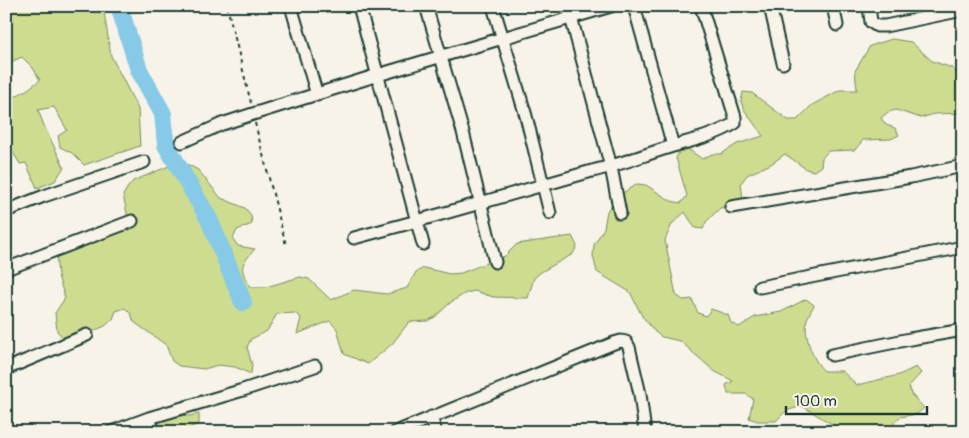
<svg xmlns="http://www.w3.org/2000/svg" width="969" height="438" font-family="Pangolin,sans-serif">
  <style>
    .green { fill: #cedc90; stroke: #768c62 }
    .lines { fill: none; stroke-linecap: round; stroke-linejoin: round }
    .river { stroke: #86cae8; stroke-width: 18 }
    .street-casing { stroke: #1f3d34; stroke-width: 15 }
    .path { stroke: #1f3d34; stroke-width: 2; stroke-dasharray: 4 4; stroke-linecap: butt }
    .street { stroke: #f7f3e8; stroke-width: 11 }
  </style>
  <rect width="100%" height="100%" fill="#f7f3e8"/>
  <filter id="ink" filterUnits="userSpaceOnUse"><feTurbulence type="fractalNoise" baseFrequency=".02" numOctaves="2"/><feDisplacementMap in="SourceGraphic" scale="10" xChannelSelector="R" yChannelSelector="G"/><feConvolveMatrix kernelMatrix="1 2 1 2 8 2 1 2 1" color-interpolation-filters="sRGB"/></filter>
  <g filter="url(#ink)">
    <path class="green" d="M11,6H103L111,56L138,109L140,146L84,165L72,153L60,147L58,136L67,130L54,107L38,110L45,128L64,167L55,181L37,188L26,163L20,164L6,141V102L28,89L40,80L33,68L22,57L6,64V8Z
      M892,39L911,42L932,61L952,68L963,79V113L934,114L921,118L896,110L888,112L881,118L886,125L895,128L899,135L891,139L863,140L855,150L828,151L822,158L821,166L814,171L806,169L785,154L771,164L747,175L741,183L743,199L738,206L720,208L706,222L703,229L695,228L685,212L672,224L665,240L676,295L683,300L692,299L698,313L706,316L711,309L728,315L731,323L739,327L755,317L781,312L806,299L814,305C812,309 809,314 807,319C803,335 813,361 824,371H842L857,385L899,375L916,367L921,373L909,386L911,394L924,408L917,414L900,417L894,422L895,432H845L802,406L786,411L776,421H757L749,418L753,399L746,394H728L726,385L733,381L714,371L680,341L662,337L655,332L642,316L630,292L597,272L593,256L594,245L604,228L607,211L618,196L637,184L646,185L671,201L681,203L687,196L676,158L680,150L688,149L702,159L712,154H721L737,144L763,136L745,111L741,102L743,92L752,93L788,120H797L812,105L840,90H857L855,71L870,46Z
      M181,161L198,170L221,198L245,208L251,215L252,224L237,230L233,239L238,246L255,249C240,266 239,266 250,287H266L300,277L309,279L331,300L354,290L387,294L407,288L416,272L424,268L450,274L461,273L505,256L517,244L572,236L577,246L573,254L541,272L534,278L528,298L493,297L475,291L466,293L451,302L435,317L427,321L409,322L392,344L368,364L344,354L337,329L330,321L297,334L301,318L295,313L277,314L267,331L251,339L247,347L252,365L251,374L235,367L218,365L204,369L179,366L172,361L166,345L134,322L131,314L125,308L116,311L113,319L105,326L73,340L63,338L57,331L55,313L65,298L58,276L56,254L129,223L123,195L128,187L133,181Z
      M175,414L188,416L199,414V424L191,427V432H155L151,419Z"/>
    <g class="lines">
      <path class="river" d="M119,6L139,70L163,114L166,145L209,219L243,302"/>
      <defs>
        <path id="street" d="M291,6L317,95
          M359,6L423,244
          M426,6L463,132L495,262
          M493,6L526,116L550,213
          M568,6L611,167L620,213
          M634,6L673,146
          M770,6L783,63
          M833,6L837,25
          M869,6L871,22L877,26H885L963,10
          M182,142L222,124L253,114L378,75L611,6
          M731,207L911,177L963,166
          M6,211L44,196L144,162
          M354,238L417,221L592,171C620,165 646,154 673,146C694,140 716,135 735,123V117L701,6
          M6,269L132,221
          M760,287L963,247
          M832,355L910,339L963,330
          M6,369L87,335
          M431,417L436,432
          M149,418L154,432
          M111,432L149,418L243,390L315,366
          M396,432L614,343L621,341L626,342L629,347L640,394L645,432"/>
      </defs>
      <use href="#street" class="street-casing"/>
      <path class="path" d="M227,6L251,103
        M255,123L286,245"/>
      <use href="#street" class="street"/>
    </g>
  </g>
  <rect width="969" height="438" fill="none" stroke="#f7f3e8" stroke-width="25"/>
  <rect x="12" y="12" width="944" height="413" fill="none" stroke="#1f3d34" stroke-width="2" filter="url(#ink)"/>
  <path d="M786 406v8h141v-8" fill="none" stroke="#1f3d34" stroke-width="2.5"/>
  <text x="794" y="406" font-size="15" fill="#1f3d34" stroke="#f7f3e8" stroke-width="4" paint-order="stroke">100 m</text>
</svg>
